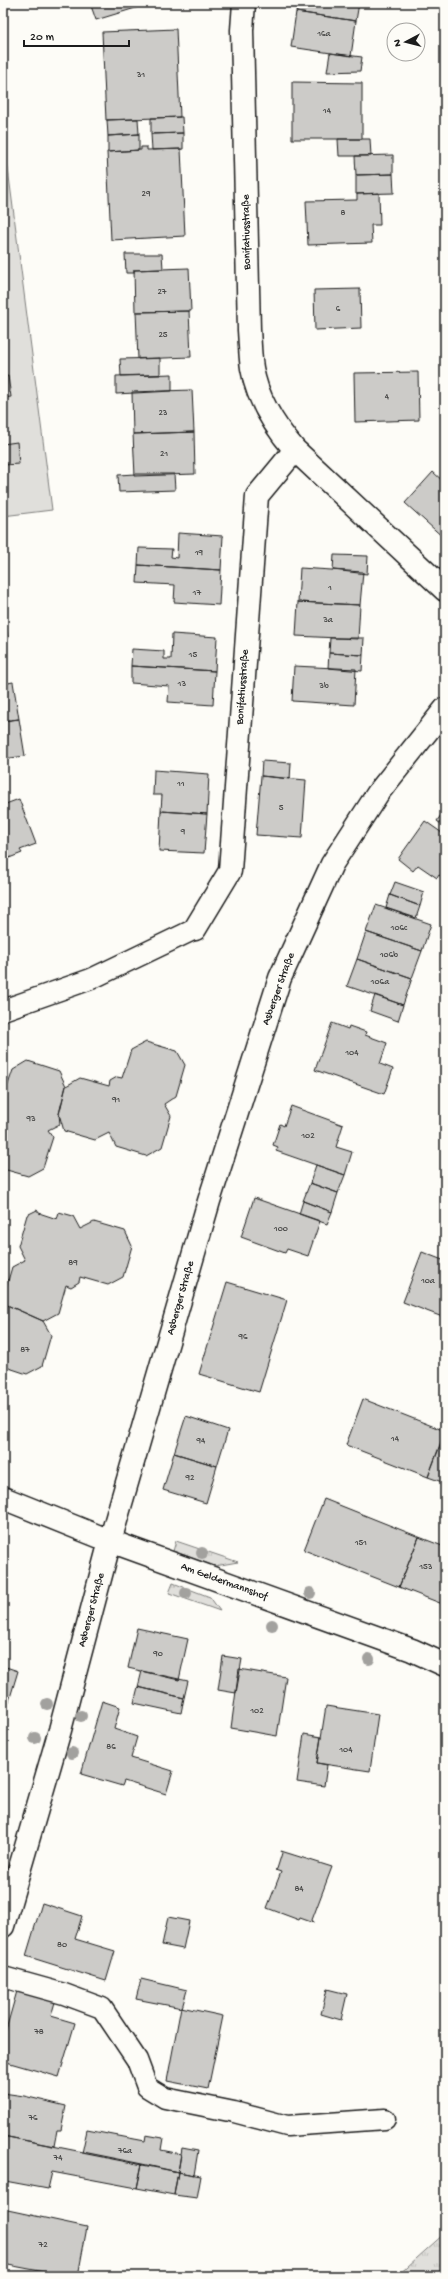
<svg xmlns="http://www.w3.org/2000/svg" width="448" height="2279" font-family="'Gochi Hand',sans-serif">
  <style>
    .grass { fill: url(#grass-tufts); stroke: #7e7e7c }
    .green { fill: #e0dfdb; stroke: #7e7e7c }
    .building { fill: #cccbc8; stroke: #1c1c1c }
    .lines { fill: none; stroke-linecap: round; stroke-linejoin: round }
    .lane-casing { stroke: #1c1c1c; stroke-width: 23 }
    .street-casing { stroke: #1c1c1c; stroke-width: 25 }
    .lane { stroke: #fdfcf7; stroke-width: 20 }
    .street { stroke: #fdfcf7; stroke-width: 22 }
    .tree { fill: #a2a19e }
    .labels { text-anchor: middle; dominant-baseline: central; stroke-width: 4; stroke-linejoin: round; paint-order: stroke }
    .number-label { font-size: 9px; fill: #484847 }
    .street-label { font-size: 11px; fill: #1c1c1c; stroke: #fdfcf7 }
  </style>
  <defs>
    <pattern id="grass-tufts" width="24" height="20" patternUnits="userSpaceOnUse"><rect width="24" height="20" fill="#e0dfdb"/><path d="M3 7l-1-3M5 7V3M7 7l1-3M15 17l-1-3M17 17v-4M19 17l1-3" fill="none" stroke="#c0bfbb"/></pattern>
  </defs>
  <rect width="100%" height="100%" fill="#fdfcf7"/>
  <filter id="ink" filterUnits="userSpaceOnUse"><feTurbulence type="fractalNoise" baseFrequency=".025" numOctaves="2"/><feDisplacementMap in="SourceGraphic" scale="8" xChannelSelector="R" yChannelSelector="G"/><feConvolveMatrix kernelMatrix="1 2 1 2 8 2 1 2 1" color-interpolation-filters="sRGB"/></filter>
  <g filter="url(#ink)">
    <path class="grass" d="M176,1541L238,1562L215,1566L173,1551Z
      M173,1583L210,1597L220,1611L169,1593Z
      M445,2233V2272L440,2276H397Z"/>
    <path class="green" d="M3,130L52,510L3,516Z"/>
    <path class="building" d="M90,3H152L96,20Z
      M298,3H359L356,21L296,12Z
      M296,12L356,21L351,56L291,47Z
      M176,29L180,117L106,120L102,32Z
      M330,53L362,57L360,71L327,72Z
      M292,82L362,83V139H292Z
      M182,117L183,133L151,134V118Z
      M138,119L139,134L108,136L107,120Z
      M183,133V149L152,150L151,134Z
      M139,134V150L108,152V136Z
      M338,139H370L371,156H339Z
      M141,147H147V150L181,149L185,236L111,240L107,152L141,150Z
      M393,155V174L356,175L355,156Z
      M393,174L394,193L356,194V175Z
      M379,193L380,225H371L372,243L308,245L306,201L357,200V194Z
      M125,254H162L163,269L134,270V273H126Z
      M189,268L191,311L135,312L134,270Z
      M360,289L361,328L315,330L314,290Z
      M189,311L191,357L138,359L136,312Z
      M160,358V375L121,376L120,359Z
      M418,372L419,420L355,422L354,373Z
      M172,374V391L116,394V376Z
      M8,376L11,397L3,398V377Z
      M192,390L194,432L133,434L132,392Z
      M194,432L195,474L135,476L133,434Z
      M17,442L19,464L3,465V444Z
      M433,472L445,483V539L405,503Z
      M135,474H174L175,490L119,492L118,475Z
      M178,533L223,536L221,570L138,565L139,548L172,549L171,557L177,558Z
      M334,555L368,556L367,574L333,570Z
      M138,565L221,570L219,605L174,602L175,585L137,583Z
      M300,568L363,572L360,605L298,602Z
      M298,602L360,605L358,639L296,636Z
      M3,612L8,638L3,639Z
      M172,634L217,637L215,671L131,666L132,649L164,651V659H171Z
      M330,638H364L363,655L329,653Z
      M329,653L363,655L362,671L328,668Z
      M131,666L215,671L213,705L168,702L169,686L131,683Z
      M294,666L356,669L354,705L292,701Z
      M13,682L19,719L3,721V684Z
      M19,719L25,756L3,759V721Z
      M262,761L291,763L290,779L261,776Z
      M154,770L209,774L207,814L161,811L162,795H153Z
      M261,776L306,780L302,838L256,835Z
      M19,799L36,844L20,850L22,853L4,860L3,805Z
      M445,809V827L437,821Z
      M161,811L207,814L204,853L159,851Z
      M425,821L445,835V879L439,875L437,878L418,865L413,871L398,859Z
      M395,882L424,892L420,906L390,895Z
      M390,895L420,906L416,918L386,908Z
      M376,905L431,924L422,951L366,932Z
      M366,932L422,951L412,978L357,959Z
      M357,959L412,978L403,1005L347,986Z
      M375,995L403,1005L398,1021L370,1011Z
      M332,1023L348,1029L349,1026L366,1032L365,1035L387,1043L380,1064L393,1069L384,1094L315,1070Z
      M146,1042L177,1051L185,1065L176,1096L164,1104L171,1116L162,1147L146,1156L116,1147L109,1133L95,1140L64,1131L59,1114L66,1086L80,1078L109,1086L110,1081L117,1077L122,1078L131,1050Z
      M28,1061L59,1071L66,1086L59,1114L60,1124L48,1130L53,1137L43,1168L28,1176L3,1169V1099L13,1070Z
      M291,1106L343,1125L336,1147L352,1152L345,1175L276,1151L278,1147L273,1145L280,1124L284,1126Z
      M316,1165L345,1175L338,1193L310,1183Z
      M310,1183L338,1193L332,1212L303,1201Z
      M254,1198L320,1221L308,1256L287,1249L285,1253L241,1237Z
      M303,1201L332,1212L327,1224L299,1214Z
      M37,1210L39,1213L57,1219L59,1212L73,1216L80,1229L94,1222L125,1231L132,1246L123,1277L108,1285L80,1277L79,1282L71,1287L66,1285L58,1313L43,1321L7,1305L3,1298L12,1267L25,1260L18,1246L27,1215Z
      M422,1252L445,1261V1318L403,1302Z
      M227,1282L287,1300L259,1392L199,1374Z
      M7,1305L43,1321L51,1335L42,1366L27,1374L3,1366V1308Z
      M363,1399L445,1431L428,1477L346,1445Z
      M186,1416L228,1430L217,1466L174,1453Z
      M445,1433V1483L428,1477Z
      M174,1453L217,1466L206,1503L163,1490Z
      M324,1499L419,1537L399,1587L304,1550Z
      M419,1537L445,1547V1605L399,1587Z
      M137,1628L188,1639L179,1680L128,1668Z
      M223,1656L242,1659L236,1693L218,1690Z
      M3,1666L18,1671L3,1721Z
      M239,1669L286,1677L277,1736L231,1728Z
      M142,1671L188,1681L184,1698L138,1687Z
      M138,1687L184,1698L181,1713L134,1703Z
      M102,1701L120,1707L114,1729L137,1737L131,1758L173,1771L166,1794L124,1781L122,1786L81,1774Z
      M326,1706L378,1714L370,1771L317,1763Z
      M304,1734L321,1737L317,1763L327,1765L324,1786L297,1782Z
      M281,1851L332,1867L312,1920L314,1923L300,1918L299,1920L267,1908L281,1872L275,1870L277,1869L282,1853Z
      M42,1903L82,1916L75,1939L115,1951L106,1981L26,1956Z
      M168,1917L189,1921L183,1949L162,1945Z
      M141,1979L187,1990L182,2008L136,1999Z
      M327,1989L347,1994L341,2020L321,2014Z
      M17,1991L55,2002L51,2016L75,2023L59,2077L3,2061V2040Z
      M181,2007L223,2016L208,2089L167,2081Z
      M3,2093L24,2096L66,2106L61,2130H57L54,2146L3,2136Z
      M87,2130L145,2141L146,2135L163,2138L161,2150L181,2154L178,2172L82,2153Z
      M3,2136L142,2164L137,2188L52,2172L48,2189L5,2181Z
      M182,2148L198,2151L194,2175L178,2172Z
      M142,2164L178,2172L174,2195L137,2188Z
      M178,2172L201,2176L197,2198L174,2195Z
      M3,2209L87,2227L78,2276H66L3,2264Z"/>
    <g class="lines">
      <defs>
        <path id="lane" d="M3,1010L91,979L195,929
          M3,1977L64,1994L102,2008L137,2060L147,2087L165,2098L234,2112L287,2126L385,2119"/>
        <path id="street" d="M244,3L242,30L249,330C250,343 250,355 252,368C257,399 275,427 295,450L445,590
          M195,929L230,871L257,496L295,450
          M3,1498L110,1541L412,1650L445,1665
          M3,1926L60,1730L110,1541L209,1201L280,978L332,864L378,793L445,709"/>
      </defs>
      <use href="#lane" class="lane-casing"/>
      <use href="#street" class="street-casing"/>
      <use href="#lane" class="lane"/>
      <use href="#street" class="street"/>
    </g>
    <g class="tree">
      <circle cx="202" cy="1553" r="6"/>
      <circle cx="186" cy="1593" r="6"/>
      <circle cx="310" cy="1593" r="6"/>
      <circle cx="272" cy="1625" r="6"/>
      <circle cx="369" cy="1659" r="6"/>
      <circle cx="47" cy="1704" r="6"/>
      <circle cx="81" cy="1716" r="6"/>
      <circle cx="35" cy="1738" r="6"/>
      <circle cx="72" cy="1753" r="6"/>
    </g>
  </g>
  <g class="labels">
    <g class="number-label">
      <text x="324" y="34">16a</text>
      <text x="141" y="75">31</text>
      <text x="327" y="111">14</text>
      <text x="146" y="194">29</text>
      <text x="343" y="213">8</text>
      <text x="162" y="292">27</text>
      <text x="338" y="309">6</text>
      <text x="163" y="335">25</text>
      <text x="387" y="397">4</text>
      <text x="163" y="413">23</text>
      <text x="164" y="454">21</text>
      <text x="199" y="553">19</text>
      <text x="330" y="588">1</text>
      <text x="197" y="593">17</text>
      <text x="328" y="620">3a</text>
      <text x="193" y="655">15</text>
      <text x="182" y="684">13</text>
      <text x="324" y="686">3b</text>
      <text x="181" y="784">11</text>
      <text x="281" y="808">5</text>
      <text x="183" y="832">9</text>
      <text x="399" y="928">106c</text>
      <text x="389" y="955">106b</text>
      <text x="380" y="982">106a</text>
      <text x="352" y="1053">104</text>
      <text x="116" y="1100">91</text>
      <text x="31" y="1119">93</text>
      <text x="308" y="1136">102</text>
      <text x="281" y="1229">100</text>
      <text x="73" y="1263">89</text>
      <text x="428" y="1281">10a</text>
      <text x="243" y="1337">96</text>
      <text x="25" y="1350">87</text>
      <text x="395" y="1439">14</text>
      <text x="201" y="1441">94</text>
      <text x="190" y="1478">92</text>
      <text x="361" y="1543">151</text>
      <text x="426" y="1567">153</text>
      <text x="158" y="1654">90</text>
      <text x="257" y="1711">102</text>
      <text x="111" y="1747">86</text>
      <text x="346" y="1750">104</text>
      <text x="299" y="1889">84</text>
      <text x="62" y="1945">80</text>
      <text x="39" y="2032">78</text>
      <text x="33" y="2118">76</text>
      <text x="125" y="2151">76a</text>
      <text x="58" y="2158">74</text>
      <text x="43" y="2245">72</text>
    </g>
    <g class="street-label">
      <text transform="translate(247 232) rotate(-91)">Bonifatiusstraße</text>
      <text transform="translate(243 687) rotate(-86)">Bonifatiusstraße</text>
      <text transform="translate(279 989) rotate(-70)">Asberger Straße</text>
      <text transform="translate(181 1298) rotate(-74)">Asberger Straße</text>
      <text transform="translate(224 1582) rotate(20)">Am Geldermannshof</text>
      <text transform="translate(92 1610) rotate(-75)">Asberger Straße</text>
    </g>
  </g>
  <rect width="448" height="2279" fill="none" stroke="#fdfcf7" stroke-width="16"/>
  <rect x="8" y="8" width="432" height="2263" fill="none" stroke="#1c1c1c" stroke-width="1.5" filter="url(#ink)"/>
  <g transform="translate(406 42) rotate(263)"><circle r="19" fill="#fdfcf7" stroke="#a3a29f"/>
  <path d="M0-3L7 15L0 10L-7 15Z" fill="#1c1c1c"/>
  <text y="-6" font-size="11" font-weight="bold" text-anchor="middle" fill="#1c1c1c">N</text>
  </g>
  <path d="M24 40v6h105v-6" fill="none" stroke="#1c1c1c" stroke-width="2"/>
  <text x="30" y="40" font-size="12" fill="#1c1c1c" stroke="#fdfcf7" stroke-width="3" paint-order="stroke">20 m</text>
</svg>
